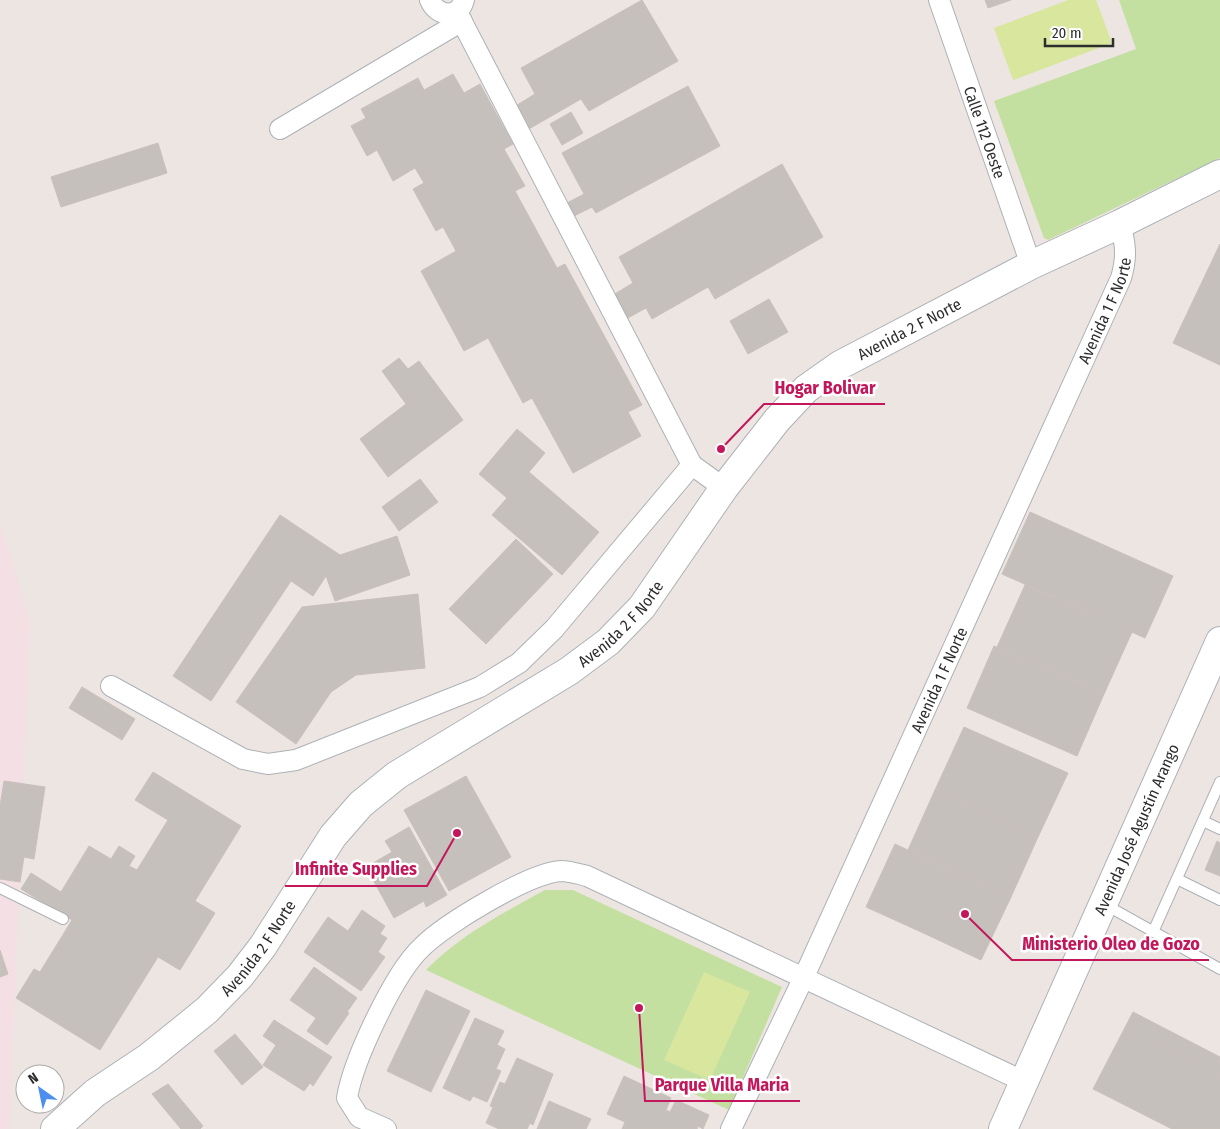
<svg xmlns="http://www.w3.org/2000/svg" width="1220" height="1129" font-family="'Fira Sans Condensed',sans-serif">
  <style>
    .medical { fill: #f3dfe4 }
    .green { fill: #c4e0a1 }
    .pitch { fill: #d8e69e }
    .building { fill: #c6c0bc; stroke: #c9c0ba }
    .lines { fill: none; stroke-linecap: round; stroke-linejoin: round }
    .lane-casing { stroke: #adb2b8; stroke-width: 12 }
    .street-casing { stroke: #adb2b8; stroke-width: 22 }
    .secondary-casing { stroke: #adb2b8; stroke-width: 30 }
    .lane { stroke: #fff; stroke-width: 10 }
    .street { stroke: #fff; stroke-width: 20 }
    .secondary { stroke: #fff; stroke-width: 28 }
    .labels { text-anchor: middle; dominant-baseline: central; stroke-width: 5; stroke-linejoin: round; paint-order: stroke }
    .street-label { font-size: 16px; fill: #2d2d2d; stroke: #fff }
    .leader { fill: none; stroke: #c2185b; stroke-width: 2 }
    .callout-dot { fill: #c2185b; stroke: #fff; stroke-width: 2 }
    .callout-label { font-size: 18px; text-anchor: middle; font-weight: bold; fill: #c2185b; stroke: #fff; stroke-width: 5; stroke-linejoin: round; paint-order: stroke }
  </style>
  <rect width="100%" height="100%" fill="#ede5e1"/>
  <path class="medical" d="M0,522L30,622L9,1129H0Z"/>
  <path class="green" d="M1119,0H1220V158L1048,240L1044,238L994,101L1136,49Z
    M545,890H573L782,987L729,1110L426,970C459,936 503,913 545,890Z"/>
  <path class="pitch" d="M1068,0H1096L1112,43L1013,80L994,28Z
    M704,972L750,992L710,1080L664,1060Z"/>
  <path class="building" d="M642,0L678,61L589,111L581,99L527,130L514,107L535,94L521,68Z
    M985,0H1011L988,8Z
    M453,74L464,93L480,84L513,144L504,149L525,186L515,191L557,268L565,264L642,405L628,412L641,436L573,473L532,398L523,403L488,338L464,351L421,271L456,251L443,227L436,231L413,189L424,183L415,168L393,181L377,150L367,156L351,126L366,118L361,109L418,78L424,90Z
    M688,86L720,146L596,213L592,207L574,216L567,203L584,194L562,153Z
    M571,112L583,133L562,145L550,124Z
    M158,143L167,173L61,207L51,177Z
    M782,164L823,237L715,299L708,287L652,319L646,308L626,319L613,295L633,283L619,257Z
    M1220,244V365L1173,343Z
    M769,299L788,332L748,354L730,321Z
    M399,358L408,369L419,361L463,420L388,477L360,439L406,404L382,371Z
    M517,429L545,453L529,472L599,532L562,575L492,515L507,498L479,474Z
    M420,479L438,502L399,531L382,507Z
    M1030,512L1173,576L1145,638L1002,574Z
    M280,515L340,555L397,536L410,575L335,601L326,576L313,596L291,581L211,701L173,676Z
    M516,539L553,574L486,644L449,609Z
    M1025,585L1132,632L1104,694L997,647Z
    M418,594L425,668L356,675L331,692L296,744L236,702L302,607Z
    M994,646L1104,694L1077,756L967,708Z
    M82,687L135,719L122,740L69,708Z
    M964,727L1068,773L1038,837L935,790Z
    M153,772L241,826L195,901L215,913L180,970L158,957L100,1050L16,998L34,969L40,972L72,920L21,889L31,873L61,892L89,846L111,859L119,846L135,856L129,866L137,870L168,820L135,800Z
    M466,776L511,857L449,891L404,810Z
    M4,781L45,787L34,859L24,857L20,882L0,879V806Z
    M935,790L1038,837L1011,897L908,850Z
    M409,827L447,895L426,907L424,901L394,918L366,867L392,852L385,841Z
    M1217,841L1220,843V876L1205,870Z
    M895,844L929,860L924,871L925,875L932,878L928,888L937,892L919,931L866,907Z
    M929,860L1011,897L981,960L919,931L937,892L928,888L932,878L925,875L924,871Z
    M362,910L385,926L380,934L387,938L378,952L385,957L361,991L304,952L328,917L348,931Z
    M0,950L8,974L0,977Z
    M314,967L357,998L347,1012L349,1013L327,1045L307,1031L316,1018L290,1000Z
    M426,990L470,1011L431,1092L387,1071Z
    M1133,1012L1220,1057V1076L1141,1035L1109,1097L1093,1089Z
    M475,1018L504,1031L497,1045L505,1049L496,1069L501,1071L487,1102L473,1096L470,1101L443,1088Z
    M274,1020L332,1057L313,1086L310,1083L304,1091L263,1065L276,1045L263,1036Z
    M235,1034L263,1067L242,1085L214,1051Z
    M1141,1035L1220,1076V1129H1172L1109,1097Z
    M517,1058L553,1074L533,1125L530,1123L527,1129H499L486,1123L493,1107L490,1106L500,1082L505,1084Z
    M624,1076L671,1098L666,1110L670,1112L676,1100L709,1115L703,1129L698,1126L697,1129H622L625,1122L607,1114Z
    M168,1084L203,1126L200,1129H181L152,1094Z
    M549,1101L591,1119L586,1129H537Z"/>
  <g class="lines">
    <defs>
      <path id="lane" d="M1203,821L1220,829
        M1177,879L1220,900
        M0,888L63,919
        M1104,904L1220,969
        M1153,932L1220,782"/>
      <g id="street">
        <path d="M430,0C437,17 459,19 464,0"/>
        <path id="s1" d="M939,0L1031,265"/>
        <path d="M457,12L692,465L724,488"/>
        <path d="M280,129L462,21"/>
        <path d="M111,686L243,759L268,764L296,760L480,687L519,663L554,629L692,465"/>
        <path d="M386,1129L359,1117L347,1098C353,1061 394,973 422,947C445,924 529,873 561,871C569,871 579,874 587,876L1025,1082"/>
        <path id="s2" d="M731,1129L803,979L1121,278C1127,258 1126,244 1120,224"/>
      </g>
      <g id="secondary">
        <path id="s3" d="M55,1129L95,1093L149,1057L207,1010L240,976L263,946L333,836L361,804L397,775L569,671L608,642L642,607L724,488L777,420L806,389L840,365L1031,265L1120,224L1220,174"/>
        <path id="s4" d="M1003,1129L1220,641"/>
      </g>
    </defs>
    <use href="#lane" class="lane-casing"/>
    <use href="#street" class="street-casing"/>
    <use href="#secondary" class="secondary-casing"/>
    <use href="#lane" class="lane"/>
    <use href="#street" class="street"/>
    <use href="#secondary" class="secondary"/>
  </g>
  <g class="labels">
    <g class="street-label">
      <text stroke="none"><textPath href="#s1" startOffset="140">Calle 112 Oeste</textPath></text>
      <text stroke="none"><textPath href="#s2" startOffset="900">Avenida 1 F Norte</textPath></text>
      <text stroke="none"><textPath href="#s3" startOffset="1189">Avenida 2 F Norte</textPath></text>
      <text stroke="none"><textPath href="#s3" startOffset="769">Avenida 2 F Norte</textPath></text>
      <text stroke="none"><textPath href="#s2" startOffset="495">Avenida 1 F Norte</textPath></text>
      <text stroke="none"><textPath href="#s4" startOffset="328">Avenida José Agustín Arango</textPath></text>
      <text stroke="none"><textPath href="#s3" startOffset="274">Avenida 2 F Norte</textPath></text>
    </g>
  </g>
  <path class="leader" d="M721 449L764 404H885M457 833L427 886H285M965 914L1012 960H1209M639 1008L645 1101H800"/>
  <g class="callout-dot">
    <circle cx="721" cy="449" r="5"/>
    <circle cx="457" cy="833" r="5"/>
    <circle cx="965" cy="914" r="5"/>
    <circle cx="639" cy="1008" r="5"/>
  </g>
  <g class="callout-label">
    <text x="825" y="394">Hogar Bolivar</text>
    <text x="356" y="875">Infinite Supplies</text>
    <text x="1111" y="950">Ministerio Oleo de Gozo</text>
    <text x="722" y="1091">Parque Villa Maria</text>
  </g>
  <g transform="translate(40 1089) rotate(327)"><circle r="24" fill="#ffffff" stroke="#ababab"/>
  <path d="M0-4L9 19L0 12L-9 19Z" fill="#4c8fee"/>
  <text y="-8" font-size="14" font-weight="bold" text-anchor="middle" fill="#2d2d2d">N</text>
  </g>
  <path d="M1045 38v8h68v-8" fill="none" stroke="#2d2d2d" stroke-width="2.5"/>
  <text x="1052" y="38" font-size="15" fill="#2d2d2d" stroke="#ffffff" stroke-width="4" paint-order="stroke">20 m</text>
</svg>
